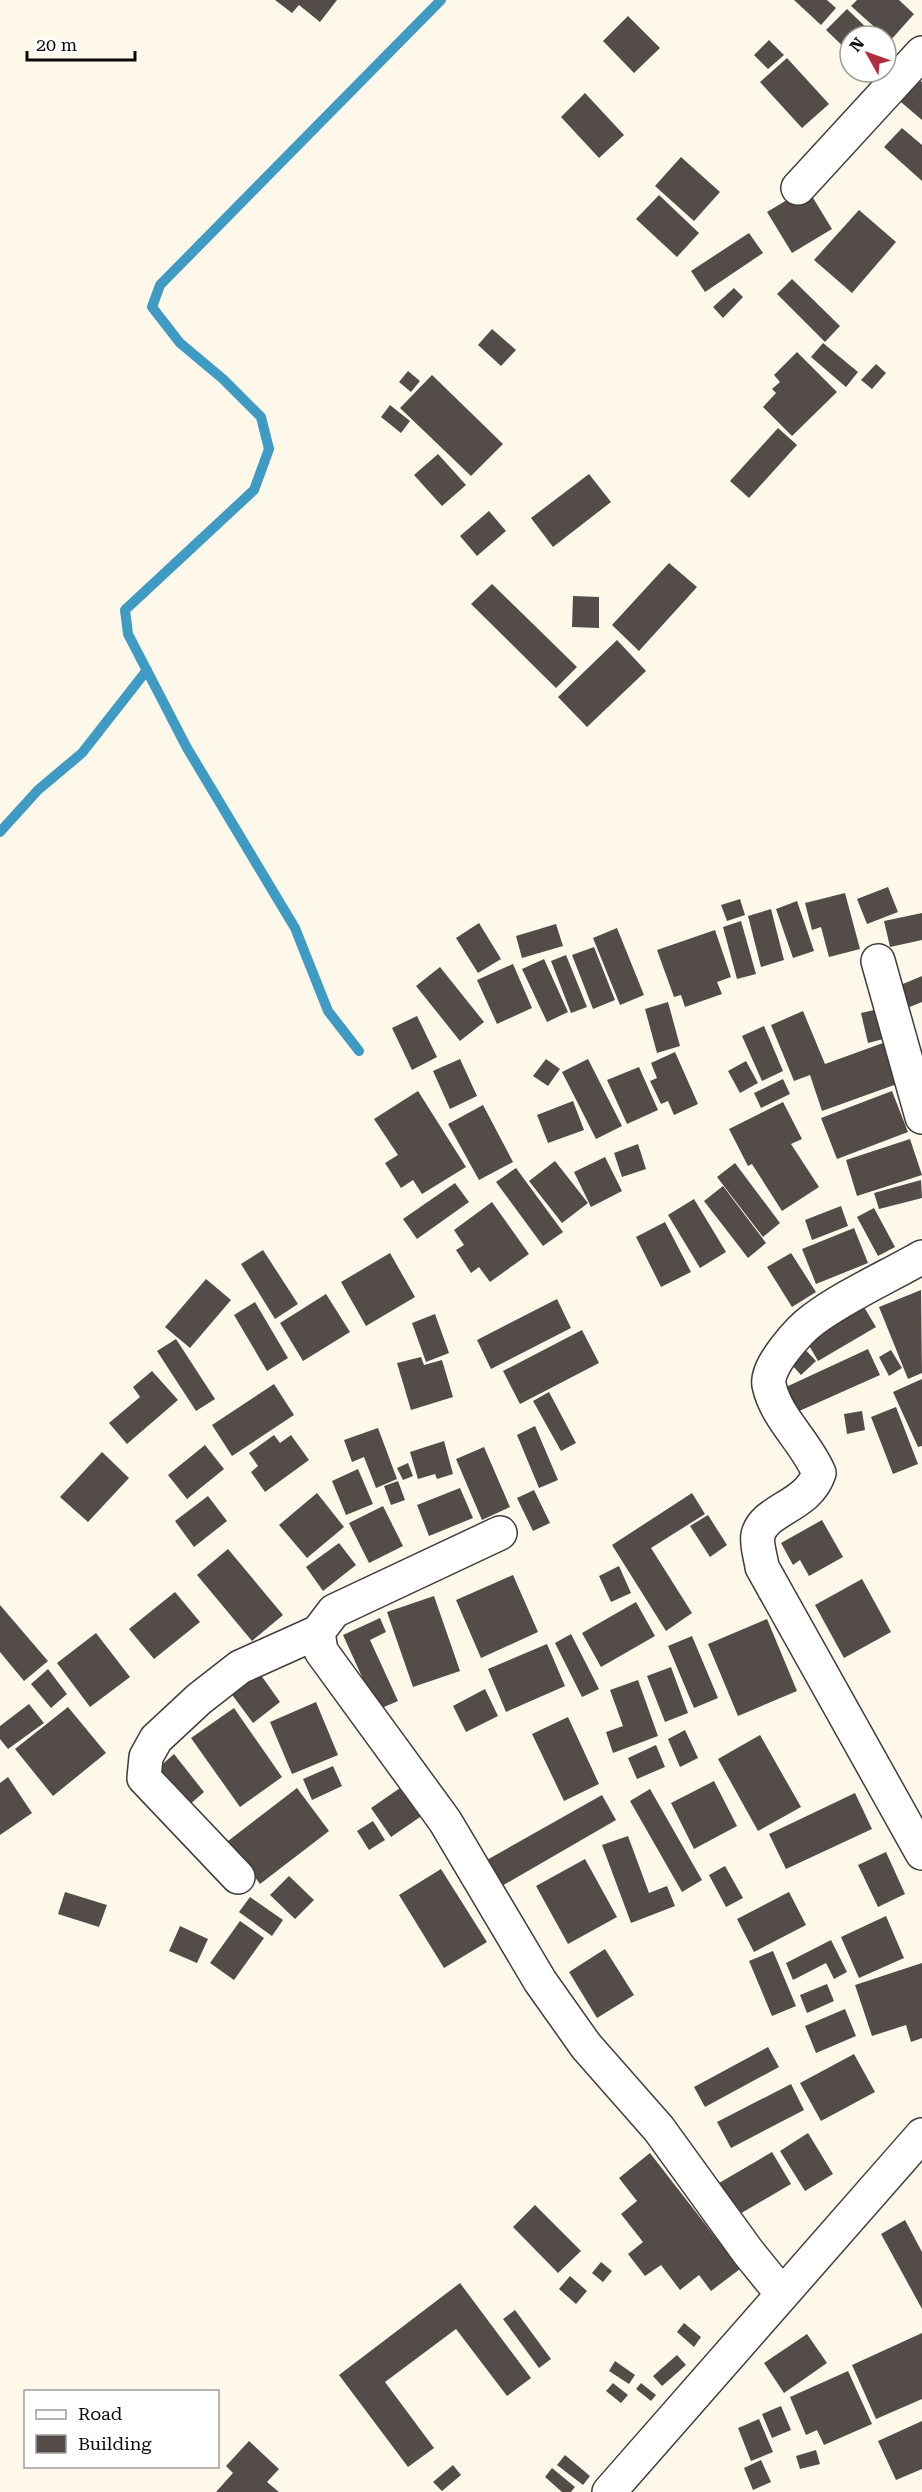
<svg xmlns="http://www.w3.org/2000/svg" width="922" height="2492" font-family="'Roboto Serif',serif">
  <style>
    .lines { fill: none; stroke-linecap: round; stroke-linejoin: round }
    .stream { stroke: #3f9bc3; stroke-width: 10 }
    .building { fill: #534c48 }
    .minor-casing { stroke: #3e3e3e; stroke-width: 36 }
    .minor { stroke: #fff; stroke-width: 33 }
  </style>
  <rect width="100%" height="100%" fill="#fef8eb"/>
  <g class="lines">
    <path class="stream" d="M0,832L38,790L82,753L147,670
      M359,1051L328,1011L295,928L187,748L128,634L125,610L254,490L269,449L261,417L223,379L180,343L152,307L160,285L441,0"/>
  </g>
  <path class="building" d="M275,0H337L320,22L299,5L292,13Z
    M794,0H827L836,8L821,25Z
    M857,0H899L914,14L890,41L851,6Z
    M847,9L875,36H850V53L826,30Z
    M628,16L660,48L634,73L603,41Z
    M769,40L784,55L768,69L754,55Z
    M787,58L829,104L802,128L760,82Z
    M913,75L922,82V120L895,97Z
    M585,93L624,135L599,158L561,117Z
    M902,128L922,145V181L884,147Z
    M681,157L720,192L694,221L655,186Z
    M807,188L832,229L792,253L767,212Z
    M659,195L699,233L677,257L636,219Z
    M859,210L896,242L852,293L814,260Z
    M749,233L763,253L705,292L691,271Z
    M792,279L840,326L825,342L777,294Z
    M734,288L743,297L723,318L713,307Z
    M492,329L516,350L501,366L478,345Z
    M823,343L858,372L846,387L811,357Z
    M797,352L837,392L792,436L763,407L776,393L772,389L780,382L774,375Z
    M876,364L886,373L872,389L861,380Z
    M408,371L420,381L411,392L399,382Z
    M432,375L503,444L471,476L400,408Z
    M390,405L410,421L401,433L381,417Z
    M778,428L797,445L749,498L730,481Z
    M438,454L466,485L442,506L414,475Z
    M589,474L611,502L553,547L531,518Z
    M489,511L506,531L477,556L460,536Z
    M669,563L697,587L639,651L612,625Z
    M492,584L577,667L556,688L471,604Z
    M573,596L599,597V628L572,627Z
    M617,640L646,671L587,727L558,697Z
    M888,887L898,912L867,924L857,899Z
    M845,893L860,949L829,957L821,927L812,930L805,903Z
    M740,899L745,915L727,921L721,905Z
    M797,901L814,951L793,958L776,909Z
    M771,909L784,960L761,967L748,916Z
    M922,913V940L890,947L884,921Z
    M741,921L756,974L737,979L723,927Z
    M479,923L501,959L478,973L456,938Z
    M556,924L563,946L522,958L516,936Z
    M617,928L644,995L620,1005L593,938Z
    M715,930L731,977L717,982L722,994L685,1007L681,995L674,997L657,950Z
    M594,947L615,1000L593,1009L572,955Z
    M566,955L587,1007L571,1013L551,961Z
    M544,959L568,1012L547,1022L522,969Z
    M513,964L532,1008L497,1024L477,980Z
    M440,967L484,1022L460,1041L416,986Z
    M922,976V1002L907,1008L898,986Z
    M668,1002L680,1046L657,1053L645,1009Z
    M887,1007L895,1036L868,1043L861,1013Z
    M803,1011L825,1064L883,1043L897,1084L822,1111L810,1075L794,1081L771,1025Z
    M417,1016L437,1057L412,1070L392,1028Z
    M764,1026L783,1071L762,1081L742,1036Z
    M675,1052L698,1104L674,1115L668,1101L661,1104L650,1081L657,1078L651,1063Z
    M460,1059L477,1096L450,1109L433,1071Z
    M546,1059L560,1069L548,1086L533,1076Z
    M588,1059L622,1126L596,1139L562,1072Z
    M746,1061L758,1083L740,1093L728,1071Z
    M639,1067L658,1110L627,1124L607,1080Z
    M783,1079L790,1094L761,1108L754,1093Z
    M418,1091L466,1167L422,1194L413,1180L401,1188L385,1163L398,1155L374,1119Z
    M892,1091L908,1132L837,1159L821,1118Z
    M573,1101L584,1130L548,1143L537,1115Z
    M783,1102L802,1139L791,1144L819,1187L782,1211L752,1164L748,1166L729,1129Z
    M483,1105L513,1162L479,1180L448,1124Z
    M910,1139L922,1175L857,1196L846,1160Z
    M638,1144L646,1169L622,1177L614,1153Z
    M605,1157L622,1191L591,1207L574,1172Z
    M555,1161L588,1203L562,1223L529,1181Z
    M735,1163L780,1223L763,1237L717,1177Z
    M516,1168L563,1232L543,1246L496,1182Z
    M921,1180L922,1198L879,1209L874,1193Z
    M455,1183L469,1202L417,1239L403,1219Z
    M723,1186L766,1243L748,1258L704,1201Z
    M694,1199L726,1252L700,1268L668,1215Z
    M492,1202L529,1254L490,1282L479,1267L471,1273L456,1250L464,1245L454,1230Z
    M841,1206L848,1226L812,1240L805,1220Z
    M874,1208L895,1247L878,1256L857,1217Z
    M665,1222L691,1272L661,1287L636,1237Z
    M854,1228L868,1263L816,1284L802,1249Z
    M263,1250L298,1304L275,1319L241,1264Z
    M390,1253L415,1297L366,1326L341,1282Z
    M791,1253L816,1292L792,1307L767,1267Z
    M206,1279L231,1300L190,1348L165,1327Z
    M921,1290L922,1373L908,1379L879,1307Z
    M326,1294L350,1332L303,1361L280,1323Z
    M557,1299L571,1328L491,1369L477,1340Z
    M255,1302L288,1358L267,1371L234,1315Z
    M861,1302L876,1327L818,1361L803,1335Z
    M435,1314L449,1353L426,1362L412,1323Z
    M582,1330L599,1363L520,1404L503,1371Z
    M176,1339L215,1399L196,1411L157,1351Z
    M798,1342L816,1361L801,1375L783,1355Z
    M868,1349L880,1375L797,1412L786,1387Z
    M891,1350L902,1368L889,1376L879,1357Z
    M421,1357L424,1365L442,1360L453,1397L411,1410L397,1363Z
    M152,1371L178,1400L127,1444L109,1423L140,1397L133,1387Z
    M922,1379V1446L918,1447L893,1392Z
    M274,1384L294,1415L232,1456L212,1425Z
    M549,1392L576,1443L561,1451L533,1401Z
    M896,1407L918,1464L893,1474L871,1417Z
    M862,1411L865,1430L847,1434L844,1414Z
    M535,1426L558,1480L539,1488L517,1435Z
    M378,1428L397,1479L376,1488L364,1457L352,1462L344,1440Z
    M274,1435L280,1443L291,1435L309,1460L265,1492L251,1472L258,1466L249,1453Z
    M444,1441L453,1474L437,1479L435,1474L418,1479L410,1452Z
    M205,1445L224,1469L187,1499L168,1475Z
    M484,1447L510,1507L482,1520L456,1459Z
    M102,1452L129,1478L88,1522L60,1497Z
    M408,1463L413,1476L403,1480L397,1468Z
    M358,1469L373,1504L346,1515L332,1481Z
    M398,1481L405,1500L391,1505L384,1486Z
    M460,1488L473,1518L429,1536L417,1505Z
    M534,1490L550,1523L533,1531L517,1498Z
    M317,1493L344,1527L307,1558L279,1525Z
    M692,1493L705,1514L651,1548L692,1613L666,1631L612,1545Z
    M208,1496L227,1521L194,1547L175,1521Z
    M383,1506L403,1546L369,1563L349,1523Z
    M708,1515L727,1545L710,1557L690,1526Z
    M822,1520L843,1557L809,1576L800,1560L793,1565L781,1543Z
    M339,1543L356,1565L323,1591L306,1567Z
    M228,1549L283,1615L252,1641L197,1575Z
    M619,1566L631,1593L611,1602L599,1576Z
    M513,1575L538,1632L481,1658L456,1600Z
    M862,1579L891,1632L844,1658L815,1605Z
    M175,1592L200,1622L154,1659L129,1629Z
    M434,1596L460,1671L413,1687L387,1612Z
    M636,1602L655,1636L601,1667L582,1633Z
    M0,1605L48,1661L24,1681L0,1652Z
    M380,1618L386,1632L370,1640L398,1701L377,1710L343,1635Z
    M767,1619L797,1691L738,1716L708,1644Z
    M96,1633L130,1677L90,1707L57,1663Z
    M571,1634L599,1689L582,1697L555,1643Z
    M692,1636L718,1698L694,1708L668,1646Z
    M547,1644L565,1686L506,1712L488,1669Z
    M671,1667L688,1713L665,1722L647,1676Z
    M48,1669L67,1694L51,1708L31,1684Z
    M258,1671L280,1702L253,1723L230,1692Z
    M638,1680L658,1736L613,1753L606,1732L623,1726L610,1690Z
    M485,1689L498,1716L466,1732L453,1706Z
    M316,1702L338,1755L292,1774L270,1722Z
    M29,1704L44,1723L8,1749L0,1739V1726Z
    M68,1707L106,1753L53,1796L15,1749Z
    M234,1708L282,1777L240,1807L191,1738Z
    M568,1717L599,1784L564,1801L532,1734Z
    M685,1730L698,1758L680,1767L668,1739Z
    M760,1735L801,1807L758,1831L718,1759Z
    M656,1745L665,1767L637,1779L628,1758Z
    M174,1754L204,1792L188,1806L157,1769Z
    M333,1766L342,1786L312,1800L303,1779Z
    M8,1777L32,1813L0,1835V1783Z
    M714,1781L737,1826L694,1849L671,1803Z
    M403,1786L423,1815L391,1837L371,1808Z
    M297,1788L329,1831L260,1884L228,1841Z
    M650,1789L702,1880L682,1892L630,1801Z
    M855,1793L872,1829L786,1869L769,1834Z
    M602,1795L616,1820L500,1887L485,1861Z
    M373,1821L385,1840L369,1850L357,1831Z
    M628,1836L649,1893L667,1886L675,1906L631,1923L602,1845Z
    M886,1852L905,1894L878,1907L858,1865Z
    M585,1859L617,1917L568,1944L536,1886Z
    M725,1866L743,1898L726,1907L709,1875Z
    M441,1869L487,1942L444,1968L399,1895Z
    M289,1876L314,1900L295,1919L270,1895Z
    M65,1892L107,1905L99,1927L58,1914Z
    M789,1892L806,1925L754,1952L737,1919Z
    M250,1897L283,1920L272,1936L239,1912Z
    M886,1916L904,1958L859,1978L841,1937Z
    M240,1921L264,1938L234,1980L210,1963Z
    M180,1926L208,1939L197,1963L169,1951Z
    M831,1940L847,1972L834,1979L826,1963L793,1980L786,1963Z
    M605,1949L634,1995L597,2018L569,1972Z
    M773,1951L796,2006L772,2016L749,1961Z
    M922,1963V2038L911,2042L906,2025L872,2036L855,1985Z
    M827,1984L834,2001L807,2013L800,1995Z
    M845,2009L856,2036L816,2053L805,2026Z
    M768,2047L779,2067L705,2107L694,2087Z
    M854,2054L875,2092L821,2121L800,2083Z
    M791,2084L804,2110L731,2148L717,2122Z
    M808,2133L833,2174L805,2191L780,2151Z
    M772,2152L791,2184L738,2215L719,2183Z
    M650,2153L740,2269L711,2291L699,2275L680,2290L661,2265L645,2276L628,2254L643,2242L621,2214L637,2201L619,2178Z
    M535,2205L581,2251L558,2273L513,2227Z
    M905,2220L922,2252V2309L881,2234Z
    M601,2262L612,2271L603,2282L592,2273Z
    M570,2276L587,2291L576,2304L559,2289Z
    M460,2283L531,2378L507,2396L456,2329L385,2382L434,2448L408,2467L339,2375Z
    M515,2310L551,2359L539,2368L503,2319Z
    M684,2323L701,2337L694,2347L677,2332Z
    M922,2333V2399L876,2419L852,2365Z
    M807,2334L827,2363L784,2393L764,2363Z
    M677,2355L686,2365L662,2386L653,2376Z
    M615,2361L635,2375L629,2384L609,2371Z
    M848,2371L872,2424L824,2445L817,2430L806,2435L790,2397Z
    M613,2383L628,2395L621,2403L606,2391Z
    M641,2383L656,2395L651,2401L636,2389Z
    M781,2406L791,2430L772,2438L762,2414Z
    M759,2419L773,2452L751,2461L738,2428Z
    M922,2421V2469L896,2480L878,2441Z
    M249,2441L279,2469L267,2482L279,2492H216L233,2473L226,2466Z
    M816,2450L820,2464L800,2469L796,2456Z
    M565,2455L590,2476L583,2485L557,2465Z
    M761,2460L771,2482L753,2490L744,2468Z
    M453,2465L461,2475L442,2491L433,2482Z
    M552,2468L575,2487L571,2492H562L545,2477Z"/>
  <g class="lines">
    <defs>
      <path id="minor" d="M798,188L922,53
        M878,961L922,1117
        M922,1257C889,1276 843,1297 814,1319C800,1329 765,1367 769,1385C776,1418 806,1442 819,1473C808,1507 764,1509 758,1535C756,1544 761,1558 762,1567L922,1853
        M500,1533L334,1611L318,1632L321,1651L445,1821L540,1981L586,2046L659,2129L748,2252L782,2294
        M238,1877L144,1778L146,1757L156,1739L199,1699L240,1667L318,1632
        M609,2492L922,2135"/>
    </defs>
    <use href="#minor" class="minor-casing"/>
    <use href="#minor" class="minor"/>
  </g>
  <rect x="24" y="2390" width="195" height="78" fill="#ffffff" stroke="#9d9d9d" stroke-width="1.5"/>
  <rect x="36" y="2410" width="30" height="9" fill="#ffffff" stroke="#9d9d9d" stroke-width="1.5"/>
  <text x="78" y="2420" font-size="18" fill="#0b0b0b">Road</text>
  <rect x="36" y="2435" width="30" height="18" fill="#534c48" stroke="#9d9d9d" stroke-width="1.5"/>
  <text x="78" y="2450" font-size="18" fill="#0b0b0b">Building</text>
  <g transform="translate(868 54) rotate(310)"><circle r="28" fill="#ffffff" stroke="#9d9d9d" stroke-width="1.5"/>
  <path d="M0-4.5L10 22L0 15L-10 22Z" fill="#b12e41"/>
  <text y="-9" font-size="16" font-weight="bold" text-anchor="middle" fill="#0b0b0b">N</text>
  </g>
  <path d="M27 51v9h108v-9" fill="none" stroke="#0b0b0b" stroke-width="3"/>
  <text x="36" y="51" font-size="18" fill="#0b0b0b" stroke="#ffffff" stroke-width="4.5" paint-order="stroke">20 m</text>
</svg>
